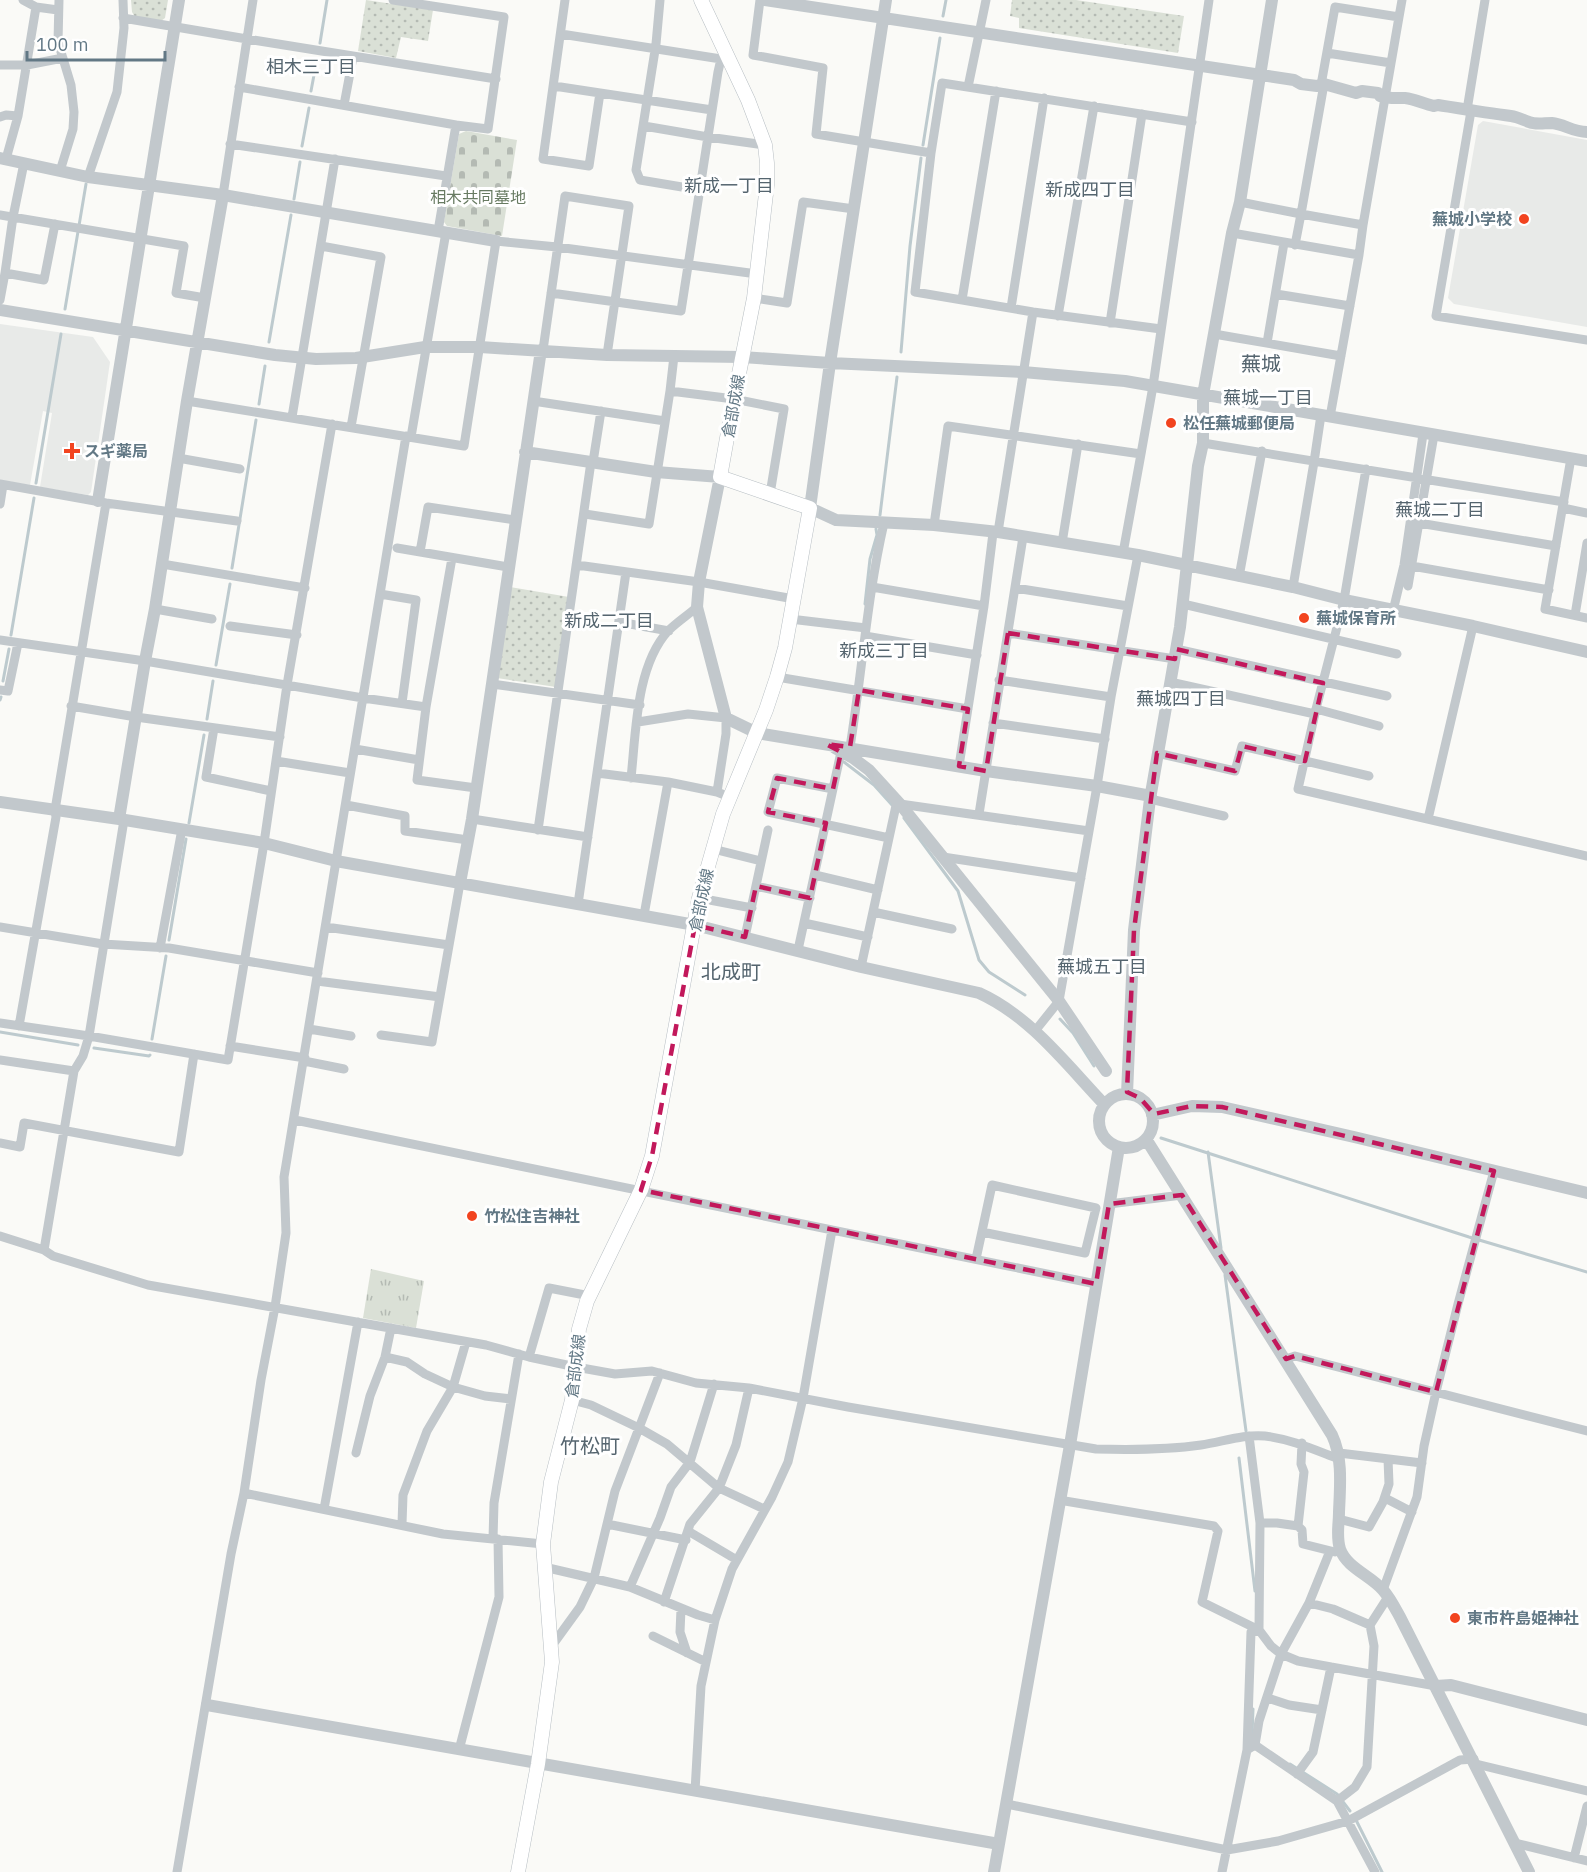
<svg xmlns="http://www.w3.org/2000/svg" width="1587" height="1872" font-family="'IBM Plex Sans','Noto Sans JP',sans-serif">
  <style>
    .built { fill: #e8eae8 }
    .grass { fill: url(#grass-tufts) }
    .cemetery { fill: url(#cemetery-stones) }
    .park { fill: url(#park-dots) }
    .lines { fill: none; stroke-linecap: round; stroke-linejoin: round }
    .stream { stroke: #bdcace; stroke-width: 3 }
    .secondary-casing { stroke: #b7bec3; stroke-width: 15 }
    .minor { stroke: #c2c8cc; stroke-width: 9 }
    .tertiary { stroke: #c2c8cc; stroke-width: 12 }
    .secondary { stroke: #fff; stroke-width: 14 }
    .marked { fill: none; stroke: #c2185b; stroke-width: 4.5; stroke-dasharray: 12 8; stroke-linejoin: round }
    .poi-dot { fill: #f2441f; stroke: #fff; stroke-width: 2 }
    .labels { text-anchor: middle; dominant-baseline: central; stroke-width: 6; stroke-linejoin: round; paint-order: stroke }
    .park-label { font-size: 16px; fill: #687b62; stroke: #fff }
    .poi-label { font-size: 16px; font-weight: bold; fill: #627885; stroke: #fff; text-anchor: start }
    .street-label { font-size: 16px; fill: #627885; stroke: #fff }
    .neighbourhood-label { font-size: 18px; fill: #55656f; stroke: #fff }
    .quarter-label { font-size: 20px; fill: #55656f; stroke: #fff }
  </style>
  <defs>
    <pattern id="grass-tufts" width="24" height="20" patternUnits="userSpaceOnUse" patternTransform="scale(1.5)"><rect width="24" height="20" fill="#dae0d6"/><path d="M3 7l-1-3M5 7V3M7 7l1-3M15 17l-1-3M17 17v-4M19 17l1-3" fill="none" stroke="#b4bab3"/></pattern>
    <pattern id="cemetery-stones" width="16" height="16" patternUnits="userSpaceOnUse" patternTransform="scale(1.5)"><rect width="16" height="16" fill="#dae0d6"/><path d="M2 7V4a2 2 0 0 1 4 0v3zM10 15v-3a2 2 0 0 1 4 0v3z" fill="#b4bab3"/></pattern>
    <pattern id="park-dots" width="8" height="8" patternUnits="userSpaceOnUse" patternTransform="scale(1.5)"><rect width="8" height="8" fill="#dae0d6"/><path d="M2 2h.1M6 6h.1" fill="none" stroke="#b4bab3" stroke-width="1.8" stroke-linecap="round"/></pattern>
  </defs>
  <rect width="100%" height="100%" fill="#fafaf7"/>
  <path class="built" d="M1483,121L1587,140V327L1454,304L1448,298L1478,125Z
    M0,324L93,337L110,362L91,492L88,495L40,487L52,413L43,411L30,485L0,480Z"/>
  <path class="grass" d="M371,1269L424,1281L416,1328L363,1318Z"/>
  <path class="cemetery" d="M466,131L517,140L502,236L447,226L444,222L459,134Z"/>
  <path class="park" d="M131,0H168L165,18L161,21L135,17L132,12Z
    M366,0L433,10L428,41L401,37L396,58L358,51Z
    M1012,0H1076L1184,16L1178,53L1019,28V18L1010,16Z
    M510,587L569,597L556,687L497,678Z"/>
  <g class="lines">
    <path class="stream" d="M943,16L946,0
      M320,43L327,0
      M311,91L317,59
      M923,145L940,38
      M302,146L309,108
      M294,199L300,162
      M65,309L86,184
      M269,342L291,215
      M901,352L910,246L921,158
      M259,404L265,366
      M36,483L61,334
      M880,515L897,377
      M232,568L256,420
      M865,604L870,559L877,535L876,529
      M11,635L34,498
      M216,665L230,584
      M3,681L9,649
      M0,700L1,697
      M207,719L213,681
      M844,762L874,785L892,805
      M904,818L958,891L979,960L989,972L1025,995
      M189,823L204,735
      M169,940L186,839
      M1060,1019L1073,1033L1094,1066
      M0,1032L78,1045
      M152,1039L166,956
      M94,1048L149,1056L150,1055
      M1161,1138L1469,1237L1587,1272
      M1208,1152L1221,1248
      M1225,1275L1246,1431
      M1239,1458L1255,1591
      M1252,1736L1253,1709
      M1290,1764L1337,1794L1350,1811
      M1356,1820L1382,1872"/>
    <defs>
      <path id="secondary" d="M518,1872L538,1764L552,1662L543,1544L551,1482L572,1400L579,1329L587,1301L641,1190L652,1156L699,898L723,814L766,710L777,677L785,648L810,508L720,477L734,399L754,298L767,185V163L765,145L748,100L701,0"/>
    </defs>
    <use href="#secondary" class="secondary-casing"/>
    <path class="minor" d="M59,0L58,42L71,85L74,112L73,129L60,171
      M253,0L247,39L496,79
      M393,0L504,17L488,129L456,125
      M565,0L543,159L589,166L600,93
      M660,0L656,44L636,170L640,180L700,190
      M760,0L753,55L823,68L816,134L931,153
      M36,7L58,10
      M1399,17L1402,0
      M123,18L247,39L223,195
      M561,34L721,59
      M1327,53L1391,63
      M0,65H27L63,58
      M1321,85L1335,7L1399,17L1363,225L1301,214L1324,84
      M554,86L712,110
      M239,87L456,125L438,231
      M968,87L986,0
      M344,105L353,57
      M1467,110L1485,0
      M1471,111L1436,316L1587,340
      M0,117L6,115L18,116
      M644,126L708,137L765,145
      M230,144L446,176
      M6,159L18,116L36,7L23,0
      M24,163L13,217L5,273L44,280L55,224
      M88,177L117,92L124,28L123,0
      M1240,202L1301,214L1295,245
      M0,215L184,246L176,293L205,298
      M1232,233L1359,255L1330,417
      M321,246L381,257L351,427
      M1359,255L1363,225
      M551,293L681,311L718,72L721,59L726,53
      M1276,294L1350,306
      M754,298L787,303L803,202L854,209
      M0,300L5,273
      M962,300L996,91
      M1011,308L1044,98
      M1058,316L1094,106
      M1110,323L1142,114
      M1161,329L1033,312L915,292L931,153L942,83L1192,122
      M1214,334L1341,356
      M1267,343L1284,243
      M543,350L565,196L629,206L607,355
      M670,391L674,356
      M187,401L464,446L496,241L557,247L757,274
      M533,401L665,421
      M292,417L335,159
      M411,437L446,232
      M1203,443L1564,502
      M1141,454L1153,386L1209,0
      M178,458L240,469
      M1571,458L1545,609L1587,618
      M593,462L601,411
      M1366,469L1344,600L1316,709L1298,789L1587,856
      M0,484L106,503L237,521
      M0,504L3,485
      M1563,508L1587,513
      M585,514L649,524L670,391L734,399L784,409L770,494
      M1413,522L1556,546
      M934,525L948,426L1141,454L1123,553
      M998,532L1033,312
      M1062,543L1078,444
      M397,548L508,567
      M420,552L428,507L515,520
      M452,558L426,707L417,780L476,788
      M162,564L305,588
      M577,565L699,582L794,599
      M1406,565L1549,590
      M1239,577L1262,451
      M1408,586L1434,435
      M872,587L984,606
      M1293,587L1314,462L1321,415
      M1015,588L1128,606
      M380,594L416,600L402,703
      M1183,604L1397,654
      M155,609L212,619
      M1393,611L1404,565L1423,434
      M1575,615L1587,543
      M790,619L866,628
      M619,622L669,631
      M230,626L297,635
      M1008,633L1175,659
      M865,636L977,655
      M0,640L145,661L363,698L426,707
      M1176,649L1387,696
      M777,677L968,709
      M999,680L1111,697
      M1170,682L1315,714
      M492,684L640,705
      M0,690L8,691L18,643
      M71,706L136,717L280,737
      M1316,709L1379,726
      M638,722L688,714L726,718V734L717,792
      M993,723L1105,739
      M214,728L206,777L271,791
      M850,747C862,673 867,597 884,523
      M355,749L419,760
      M1157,753L1235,771L1242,746L1369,776
      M276,761L350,773
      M959,766L984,606L993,533
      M597,773L668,782L717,792L722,794
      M631,778C636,732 636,666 668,631C677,622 688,615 697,607
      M833,789L777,778L768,812L889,838
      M1150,799L1224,816
      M900,804L1089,831
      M346,805L405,816V831L468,840
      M979,814L1023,537
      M472,819L588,837
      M1428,819L1473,626
      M538,830L591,462
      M713,849L761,861
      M943,857L1081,878
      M815,875L878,890
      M756,886L810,898
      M699,898L752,908
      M578,904L626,572
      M873,912L952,929
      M644,915L668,782
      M804,923L868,937
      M0,927L103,944L169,948L318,973
      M326,927L449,945
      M745,937L768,830
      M160,948L182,829
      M798,950L841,752
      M861,967L897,801
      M317,981L440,997
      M0,1023L89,1036L228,1060L264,843L287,685L332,424
      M19,1026L56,817L55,810L106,503
      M309,1029L351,1036
      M1035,1031L1059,1001L1097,786L1111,697L1138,555
      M381,1035L432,1042L460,883
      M230,1046L305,1058
      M0,1060L74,1071L83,1056L89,1036L124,820
      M304,1061L344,1069
      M295,1120L1096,1284
      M0,1143L20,1147L24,1123L179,1152L194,1054
      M1109,1204L1182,1195
      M0,1236L44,1250L53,1256L148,1285L486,1345L529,1357L576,1367L615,1374L652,1371L696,1383L749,1388L848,1407L1096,1449C1131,1450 1166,1450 1201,1445C1222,1442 1244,1434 1265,1436C1291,1439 1315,1450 1339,1459
      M44,1250L74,1071
      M976,1259L992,1185L1096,1208L1085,1253L982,1232
      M385,1357L407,1362L425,1374L453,1387L485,1396L511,1399
      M529,1357L549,1288L590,1296
      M1286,1359L1295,1356L1587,1431
      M572,1400L591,1405L639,1428L667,1444L719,1488L764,1509
      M1249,1436L1260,1523L1259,1630
      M1302,1443L1301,1464L1304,1472L1298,1526L1302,1530L1303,1544L1335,1552
      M356,1453L370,1396L385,1357L391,1328
      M1339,1453L1422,1463
      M244,1493L443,1534L543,1544
      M1385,1498L1412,1512
      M1059,1500L1214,1526L1218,1531L1202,1602L1259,1630L1271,1646L1281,1654L1298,1661L1436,1686
      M324,1509L358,1322
      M1339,1519L1369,1527L1383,1502L1389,1484L1388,1459
      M1260,1523H1277L1298,1526
      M402,1524L403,1495L427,1431L453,1387L466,1342
      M607,1524L686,1540
      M688,1531L737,1560
      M493,1539L494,1503L519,1354
      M544,1567L630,1587L698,1615L715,1620
      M630,1587L660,1518L671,1487L690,1462L714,1384
      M1383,1590L1417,1497L1424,1446L1436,1392L1458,1304L1494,1171
      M664,1602L690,1524L719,1488L736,1445L749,1388
      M1309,1603L1333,1609L1370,1625L1374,1646L1367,1767L1355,1787L1337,1801
      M681,1609L680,1632L687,1653
      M1370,1625L1388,1597
      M653,1636L706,1662
      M551,1647L580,1607L594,1578L615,1491L660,1373
      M1268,1698L1289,1705L1322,1710
      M1255,1745L1337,1801L1375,1872
      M459,1750L499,1597L498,1539
      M1247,1750L1255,1745L1259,1721L1281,1654L1309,1603L1330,1551
      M1476,1764L1587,1791
      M1297,1774L1313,1752L1331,1667
      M695,1791L701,1686L715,1620L732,1569L772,1497L788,1462L803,1398L832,1230
      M1007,1804L1227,1850L1278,1841L1348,1821L1460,1760L1474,1759
      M1515,1843L1587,1861
      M1574,1858L1587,1806
      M177,1872L231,1554L244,1493L261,1380L275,1307L286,1233L284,1177L406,436
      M1222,1872L1247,1750L1251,1632L1259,1630"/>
    <path class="tertiary" d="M765,0L1294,80L1301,84L1317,86L1324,84L1356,93L1362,91L1378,93L1380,96C1389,99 1396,98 1405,98C1415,99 1424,104 1434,106L1438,105C1463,109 1487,113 1511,116C1518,117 1523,120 1529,122C1536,125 1544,123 1552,123C1564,124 1573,132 1587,132
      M886,0L830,363L810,508L836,520L934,525L998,532L1138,555L1293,587L1344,600L1473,626L1587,652
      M0,158L88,177L223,195
      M0,310L275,355L316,359L356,358L425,347H480L607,355L742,357L830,363L1023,372L1125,381L1587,461
      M525,452L656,472L720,477L699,582L697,607L726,718L757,733L986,771L1097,786L1151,796
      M98,501L179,0
      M835,748L853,758L869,770L900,804L1059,1001L1106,1071
      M0,802L119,819L264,843L336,861L695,925L861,967L979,993C1030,1016 1066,1064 1104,1104
      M119,819L145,661L155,609L187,401L223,195L496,241
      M460,883L472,819L492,684L541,350
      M1127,1094L1134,930L1150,799L1180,627L1198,466L1203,443V395L1232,233L1240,202L1272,0
      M1099 1121a27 27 0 1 1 54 0a27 27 0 1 1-54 0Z
      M1152,1115L1192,1106L1222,1107L1354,1137L1587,1193
      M1146,1139L1332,1435C1343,1458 1340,1487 1339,1512C1339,1525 1336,1536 1340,1549C1347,1568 1370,1575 1383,1590C1390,1598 1395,1608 1400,1617L1529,1872
      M1436,1686L1451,1685L1587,1720
      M207,1705L999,1844
      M994,1872L1070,1445L1119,1147"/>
    <use href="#secondary" class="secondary"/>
  </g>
  <path class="marked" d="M1008,633L1175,659L1176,649L1323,683L1305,761L1242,746L1235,771L1157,753L1134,930L1127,1092L1140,1098L1154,1114L1192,1106L1222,1107L1494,1171L1436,1392L1295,1356L1286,1359L1182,1195L1109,1204L1096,1284L641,1190L652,1156L695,925L745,937L756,886L810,898L826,823L768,812L777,778L833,789L841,752L826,744L850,747L859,690L968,709L959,766L986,771Z"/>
  <g class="poi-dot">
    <circle cx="1524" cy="219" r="6"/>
    <circle cx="1171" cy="423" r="6"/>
    <path d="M69 442h6v6h6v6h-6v6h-6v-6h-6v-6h6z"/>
    <circle cx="1304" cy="618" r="6"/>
    <circle cx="472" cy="1216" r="6"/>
    <circle cx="1455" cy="1618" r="6"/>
  </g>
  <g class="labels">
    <g class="park-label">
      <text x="478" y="197">相木共同墓地</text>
    </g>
    <g class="poi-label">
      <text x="1512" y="219" text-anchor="end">蕪城小学校</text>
      <text x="1183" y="423">松任蕪城郵便局</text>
      <text x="84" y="451">スギ薬局</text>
      <text x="1316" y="618">蕪城保育所</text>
      <text x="484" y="1216">竹松住吉神社</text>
      <text x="1467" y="1618">東市杵島姫神社</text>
    </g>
    <g class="street-label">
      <text transform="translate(733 406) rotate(-80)">倉部成線</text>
      <text transform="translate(701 900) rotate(-78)">倉部成線</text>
      <text transform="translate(575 1366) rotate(-83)">倉部成線</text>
    </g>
    <g class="neighbourhood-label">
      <text x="311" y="66">相木三丁目</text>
      <text x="729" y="185">新成一丁目</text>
      <text x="1090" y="189">新成四丁目</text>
      <text x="1268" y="397">蕪城一丁目</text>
      <text x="1440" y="509">蕪城二丁目</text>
      <text x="609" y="620">新成二丁目</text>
      <text x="884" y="650">新成三丁目</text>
      <text x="1181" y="698">蕪城四丁目</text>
      <text x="1102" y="966">蕪城五丁目</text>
    </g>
    <g class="quarter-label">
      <text x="1261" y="363">蕪城</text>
      <text x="731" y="971">北成町</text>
      <text x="590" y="1445">竹松町</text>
    </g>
  </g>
  <path d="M27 51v9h138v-9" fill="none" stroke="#627885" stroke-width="3"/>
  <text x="36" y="51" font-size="18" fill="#627885" stroke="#ffffff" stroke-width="4.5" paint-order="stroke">100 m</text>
</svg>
